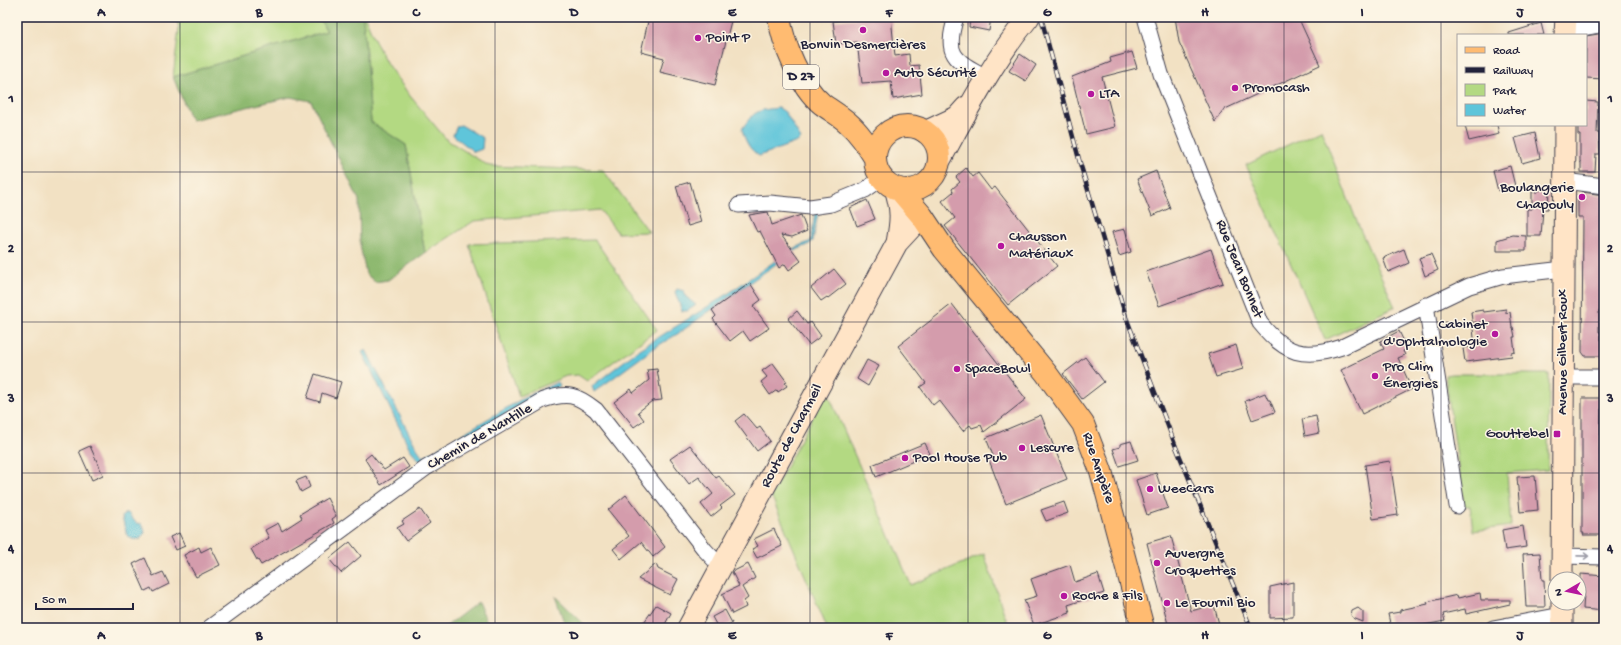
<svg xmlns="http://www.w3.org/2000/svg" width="1621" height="645" font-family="'Gochi Hand',sans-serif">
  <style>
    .green { fill: #b3d982; stroke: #6a7e5e }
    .forest { fill: #8eb970; stroke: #586e56 }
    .water { fill: #5ec5da; stroke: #40748a }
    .building { fill: #d49cac }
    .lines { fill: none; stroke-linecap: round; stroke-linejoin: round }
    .minor-casing { stroke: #413f4f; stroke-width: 17 }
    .secondary-casing { stroke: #413f4f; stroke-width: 23 }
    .primary-casing { stroke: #413f4f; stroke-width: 24 }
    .minor { stroke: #fff; stroke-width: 15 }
    .secondary { stroke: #ffe4c6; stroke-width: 21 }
    .primary { stroke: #ffbb71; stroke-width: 22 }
    .rail-casing { stroke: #22223b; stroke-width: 4.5 }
    .rail { stroke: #fcf5e5; stroke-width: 3; stroke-dasharray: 9; stroke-linecap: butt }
    .oneway { stroke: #9c9ca7 }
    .grid { fill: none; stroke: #22223b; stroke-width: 1; stroke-opacity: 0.55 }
    .poi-dot { fill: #b5179e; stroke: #fcf5e5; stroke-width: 1.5 }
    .labels { text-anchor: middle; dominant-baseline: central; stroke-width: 3; stroke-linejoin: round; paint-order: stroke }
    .shield { fill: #fcf5e5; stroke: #63616e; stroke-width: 1 }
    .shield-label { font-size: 14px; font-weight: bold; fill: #22223b }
    .poi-label { font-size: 15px; fill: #22223b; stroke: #fcf5e5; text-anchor: start }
    .street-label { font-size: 15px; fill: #22223b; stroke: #fcf5e5 }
    .neatline { fill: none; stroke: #22223b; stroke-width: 1.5 }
    .grid-label { font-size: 13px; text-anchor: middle; font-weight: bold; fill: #22223b }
  </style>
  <rect width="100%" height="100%" fill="#fcf5e5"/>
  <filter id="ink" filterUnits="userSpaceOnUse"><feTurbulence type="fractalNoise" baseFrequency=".025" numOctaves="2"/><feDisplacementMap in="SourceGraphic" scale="8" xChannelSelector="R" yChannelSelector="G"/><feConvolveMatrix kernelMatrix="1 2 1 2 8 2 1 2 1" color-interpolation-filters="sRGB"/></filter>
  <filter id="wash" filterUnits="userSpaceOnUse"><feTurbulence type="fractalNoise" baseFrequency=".012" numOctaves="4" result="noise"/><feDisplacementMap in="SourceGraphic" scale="16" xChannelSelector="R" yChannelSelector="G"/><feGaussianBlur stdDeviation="0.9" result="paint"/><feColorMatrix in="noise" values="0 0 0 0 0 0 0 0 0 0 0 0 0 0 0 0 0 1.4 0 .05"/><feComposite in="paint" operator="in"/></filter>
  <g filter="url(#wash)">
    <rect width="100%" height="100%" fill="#f2e1c3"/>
    <path class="green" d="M176,17H318L327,31L173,77L179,28Z
      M363,17H365L376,43L387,64L410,96L447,140L489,166L603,170L649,232L618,233L600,210L474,221L425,253L406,145L371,122Z
      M1321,129L1359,227L1395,307L1325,340L1246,165Z
      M595,240L657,330L587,381L578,375L566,376L519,396L469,244Z
      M1451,374H1549L1548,470L1507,473L1511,526L1473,531L1470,506H1464L1445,375Z
      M827,391L911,585L984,554L1009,628H827L771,495Z"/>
    <path class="forest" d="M318,17H363L371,122L406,145L425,253L388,280L375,282L366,274L360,245L359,200L311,101L290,97L191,120L173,77L327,31Z
      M555,596L588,628H566Z
      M478,602L490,628H444Z"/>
    <path class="water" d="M779,108L785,112L801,139L797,142L759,156C749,149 745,141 742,129C754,111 757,110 779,108Z
      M461,125L483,138L482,149L474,152L453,135L457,126Z
      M815,212L818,213L813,241L808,245L794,251L679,333L654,348L594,392L592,386L640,349L726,295L791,250L811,241Z
      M677,289L684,291L685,296L696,305L695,306L687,311H682L675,292Z
      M366,350L416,447L423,457L520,400L558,382L560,386L524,403L425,463L421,462L410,449L362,352Z
      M125,513H128L136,523L142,524L145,532L141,539H132L127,535L122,517Z"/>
    <g id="blocks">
      <path class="building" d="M649,17H732L715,85L660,72L664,58L641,52Z
        M872,17H891L895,56L909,54L910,66L919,65L922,94L893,99L891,81L862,83L857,42L836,44L833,21Z
        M970,17H991L989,31L969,27Z
        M1175,17H1298L1320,65L1223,110L1215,122L1179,42Z
        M1541,23L1544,35H1509V33Z
        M1604,33V79L1586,78V36Z
        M1132,52L1137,68L1102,77L1115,127L1086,134L1072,77L1111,62L1110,58Z
        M1020,54L1036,65L1026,81L1009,71Z
        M1586,101L1598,102L1597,133H1599L1600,154H1596L1595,172H1581V162H1580V135H1578V125H1586Z
        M1470,125H1497L1499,134L1469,141L1465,126Z
        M1535,133L1540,158L1522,163L1515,138Z
        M1510,166L1515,186L1498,191L1493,171Z
        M966,168L973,177L978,173L991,190L995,187L1057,266L1008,305L945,226L955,218L942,201L953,192L952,189L960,182L956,177Z
        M1156,171L1170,208L1152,216L1137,179Z
        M690,182L701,222L688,226L676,186Z
        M1538,190H1549L1548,209H1543L1541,236H1527V209H1532V192H1538Z
        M1582,192L1604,195V221L1602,240L1604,311L1599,310V332H1601V340H1604V356H1585L1582,352L1583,217H1578V196Z
        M867,200L875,219L857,226L850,208Z
        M768,212L772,225L801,215L807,231L792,237L781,235L801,261L789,270L785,264L779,268L760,231L757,232L749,215Z
        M1125,229L1131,252L1119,256L1112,232Z
        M1513,235L1526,236V251H1497V240Z
        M1211,249L1223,283L1159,306L1146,272Z
        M1404,249L1409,263L1388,272L1383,258Z
        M1431,254L1438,270L1425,276L1419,258Z
        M834,269L846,284L828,298L827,297L821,301L811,288Z
        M750,283L761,300L753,306L769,328L750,341L743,331L730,341L713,319L716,316L712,310Z
        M952,304L1026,399L984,432L981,425L972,428L970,425L963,431L939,400L933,405L920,387L926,383L898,346Z
        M1506,309V313L1510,312L1512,327H1513L1515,337H1513L1515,352L1511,353L1512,356L1465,362L1463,348L1475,346L1471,312L1483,310L1484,312Z
        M797,311L807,324L811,322L821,336L809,345L788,319Z
        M1399,331L1407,348L1403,351L1405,355L1398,358L1412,389L1362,414L1341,370L1384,349L1380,341Z
        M1236,345L1243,369L1216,377L1208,354Z
        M1085,357L1104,382L1082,399L1063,374Z
        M867,360L879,366L868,386L857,379Z
        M773,363L787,382L785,383L787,386L778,392L777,390L770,395L761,382L767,377L762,371Z
        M657,369L662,400L652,401L638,412L644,420L634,427L614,402L631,389L633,393L649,380L647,370Z
        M315,374L341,382L336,398L322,393L320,402L307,398Z
        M1265,393L1268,400H1270L1275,412L1252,420L1245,401Z
        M1582,398H1604V409H1601L1600,456H1602V485H1604L1603,535H1583L1584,533H1582Z
        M744,414L757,429L760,427L770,441L757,451L735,421Z
        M1041,415L1067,479L1006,504L989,460L994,458L986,438Z
        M1316,416L1319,433L1305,436L1302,419Z
        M1131,441L1138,460L1119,466L1113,449L1120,447V444Z
        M925,443L930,454L876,477L872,465Z
        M690,445L716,478L719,476L735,495L720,506L722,508L711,517L701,504L713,494L699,477L689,484L670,459Z
        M90,446L103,475L92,480L79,451Z
        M371,454L384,470L403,458L409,467L381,485L365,459Z
        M1390,461L1398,515L1373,519L1365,465Z
        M1156,473L1168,508L1147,515L1136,480Z
        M1535,476L1538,510L1520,512L1517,477Z
        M306,477L310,487L301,492L296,481Z
        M626,495L665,547L653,557L641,542L621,559L613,549L629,536L608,510Z
        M327,498L336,516L332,519L334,523L261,565L258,560H257L251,549L269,538L265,530L278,523L282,531L302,518L300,514Z
        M1064,502L1068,513L1046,521L1041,510Z
        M420,509L430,523L406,541L397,528L404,524L402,521Z
        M1523,526L1526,547L1505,550L1502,530Z
        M774,529L782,546L757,558L752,549L758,546L754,539Z
        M179,533L185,546L176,550L170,537Z
        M1171,536L1191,611L1214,605L1220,628H1169L1147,543Z
        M350,542L361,556L341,573L329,559Z
        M199,547L201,552L211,547L220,565L196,577L184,555Z
        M1540,553L1542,580H1544L1545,607H1526L1523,554Z
        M145,558L153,576L163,572L169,584L153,592L151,588L145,591L133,564Z
        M656,564L658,569L678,579L670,595L638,579Z
        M748,564L755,578L742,587L748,598L744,601L746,607L732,614L722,594L739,586L732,572Z
        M1070,565L1075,582L1098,574L1104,593L1068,605L1070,613L1034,625L1024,600L1037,596L1031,579Z
        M1581,574L1604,576V611L1583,609L1584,592H1581Z
        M1293,582V617L1270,618V587Z
        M1480,593L1481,600H1510V604L1466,614L1465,609L1443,614L1445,621L1424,625V628H1404L1403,626L1391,628L1388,614L1400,612V610L1428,604L1427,602L1457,595L1458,598Z
        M656,605L671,613L663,628H640Z
        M1358,608L1363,612V622L1353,618L1351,615L1352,611Z
        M725,610L732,623L721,628H718L712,617Z"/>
    </g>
  </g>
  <g filter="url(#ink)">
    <use href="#blocks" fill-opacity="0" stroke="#413f4f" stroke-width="1"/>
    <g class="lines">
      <defs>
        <path id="minor" d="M956,17C944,55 954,60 986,77
          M1145,17L1161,74L1260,323C1285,354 1304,360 1342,347L1469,286L1503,276L1564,269
          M1565,31L1604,24
          M1564,181L1604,186
          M739,205L770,203L810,207L831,204L865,190L882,178
          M1426,305L1457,506
          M1563,377H1604
          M1562,556L1604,557
          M209,628L426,468L543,400C567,392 576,394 596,410L705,550L721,567
          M1493,628L1551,617H1562"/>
        <path id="secondary" d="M1565,35L1566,17
          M925,132L957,117L966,107
          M938,164C966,113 992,62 1029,17
          M895,188C902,211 901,220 897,243
          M1562,579L1565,125
          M688,628L897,243L922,216
          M1562,628V603"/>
        <path id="primary" d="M779,17C783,44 800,86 822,104C830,110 839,115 847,122C859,132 867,145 875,158
          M875 158a32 32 0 1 1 64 0a32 32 0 1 1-64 0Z
          M899,189L922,216L944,249L1046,373L1083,424L1101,471L1143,628"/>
      </defs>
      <use href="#minor" class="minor-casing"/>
      <use href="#secondary" class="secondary-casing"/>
      <use href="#primary" class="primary-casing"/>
      <use href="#minor" class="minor"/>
      <use href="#secondary" class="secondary"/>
      <use href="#primary" class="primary"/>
      <defs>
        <path id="rail" d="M1041,17L1080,163L1126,317L1176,447L1251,628"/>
      </defs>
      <use href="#rail" class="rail-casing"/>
      <use href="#rail" class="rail"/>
    </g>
    <defs><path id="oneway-shaft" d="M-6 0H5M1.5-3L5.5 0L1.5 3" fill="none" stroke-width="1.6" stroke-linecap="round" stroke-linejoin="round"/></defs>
    <use class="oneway" href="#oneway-shaft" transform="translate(1583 556) rotate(1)"/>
  </g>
  <path class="grid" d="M180,17V628M337,17V628M495,17V628M653,17V628M810,17V628M968,17V628M1126,17V628M1284,17V628M1441,17V628M17,172H1604M17,322H1604M17,473H1604"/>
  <g class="poi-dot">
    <circle cx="863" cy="30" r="4"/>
    <circle cx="698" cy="38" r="4"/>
    <circle cx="886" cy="73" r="4"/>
    <circle cx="1235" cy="88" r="4"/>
    <circle cx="1091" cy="94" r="4"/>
    <circle cx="1582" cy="197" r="4"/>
    <circle cx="1001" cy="246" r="4"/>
    <circle cx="1495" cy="334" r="4"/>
    <circle cx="957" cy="369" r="4"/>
    <circle cx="1375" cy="376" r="4"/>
    <rect x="1553" y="430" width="8" height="8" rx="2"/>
    <circle cx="1022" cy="448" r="4"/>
    <circle cx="905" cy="458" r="4"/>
    <circle cx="1150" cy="489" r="4"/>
    <circle cx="1157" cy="563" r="4"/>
    <circle cx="1064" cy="596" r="4"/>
    <circle cx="1167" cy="603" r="4"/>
  </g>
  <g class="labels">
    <rect class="shield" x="783" y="65" width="36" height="24" rx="3"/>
    <g class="shield-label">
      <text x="801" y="77">D 27</text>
    </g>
    <g class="poi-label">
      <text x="706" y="38">Point P</text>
      <text x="863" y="45" text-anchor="middle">Bonvin Desmercières</text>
      <text x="894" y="73">Auto Sécurité</text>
      <text x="1243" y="88">Promocash</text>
      <text x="1099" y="94">LTA</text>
      <text x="1574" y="188" text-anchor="end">Boulangerie<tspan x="1574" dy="17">Chapouly</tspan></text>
      <text x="1009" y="237">Chausson<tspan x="1009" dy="17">Matériaux</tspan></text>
      <text x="1487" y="325" text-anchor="end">Cabinet<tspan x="1487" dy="17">d'Ophtalmologie</tspan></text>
      <text x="1383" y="367">Pro Clim<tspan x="1383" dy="17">Énergies</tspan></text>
      <text x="965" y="369">SpaceBowl</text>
      <text x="1549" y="434" text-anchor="end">Gouttebel</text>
      <text x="1030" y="448">Lescure</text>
      <text x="913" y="458">Pool House Pub</text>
      <text x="1158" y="489">WeeCars</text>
      <text x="1165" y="554">Auvergne<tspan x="1165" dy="17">Croquettes</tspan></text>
      <text x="1072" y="596">Roche &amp; Fils</text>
      <text x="1175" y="603">Le Fournil Bio</text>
    </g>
    <g class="street-label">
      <text transform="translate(1239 269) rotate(68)">Rue Jean Bonnet</text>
      <text transform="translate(1563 352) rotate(-90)">Avenue Gilbert Roux</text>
      <text transform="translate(792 436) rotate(-62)">Route de Charmeil</text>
      <text transform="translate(480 437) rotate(-30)">Chemin de Nantille</text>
      <text transform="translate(1098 468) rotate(71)">Rue Ampère</text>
    </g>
  </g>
  <rect width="1621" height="645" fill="none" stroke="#fcf5e5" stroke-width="44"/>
  <rect x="1457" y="34" width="130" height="92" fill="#fcf5e5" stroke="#a5a1a1"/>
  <rect x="1465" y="47" width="20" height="6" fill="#ffbb71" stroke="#a5a1a1"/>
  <text x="1493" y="54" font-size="12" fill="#22223b">Road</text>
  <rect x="1465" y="67" width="20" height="6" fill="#22223b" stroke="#a5a1a1"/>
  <text x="1493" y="74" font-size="12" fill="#22223b">Railway</text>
  <rect x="1465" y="84" width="20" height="12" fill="#b3d982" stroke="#a5a1a1"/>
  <text x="1493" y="94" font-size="12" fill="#22223b">Park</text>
  <rect x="1465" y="104" width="20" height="12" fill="#5ec5da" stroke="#a5a1a1"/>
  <text x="1493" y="114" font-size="12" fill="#22223b">Water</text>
  <g transform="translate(1567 591) rotate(261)"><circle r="19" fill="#fcf5e5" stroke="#a5a1a1"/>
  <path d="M0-3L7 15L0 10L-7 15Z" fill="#b5179e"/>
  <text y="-6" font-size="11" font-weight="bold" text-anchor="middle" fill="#22223b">N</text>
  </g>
  <path d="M36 603v6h97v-6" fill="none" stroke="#22223b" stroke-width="2"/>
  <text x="42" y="603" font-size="12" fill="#22223b" stroke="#fcf5e5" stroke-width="3" paint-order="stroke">50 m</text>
  <rect x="22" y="22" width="1577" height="601" class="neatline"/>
  <g class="grid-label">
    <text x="101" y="16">A</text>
    <text x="259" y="16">B</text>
    <text x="416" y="16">C</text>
    <text x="574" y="16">D</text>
    <text x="732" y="16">E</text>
    <text x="889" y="16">F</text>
    <text x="1047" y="16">G</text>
    <text x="1205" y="16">H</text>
    <text x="1362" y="16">I</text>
    <text x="1520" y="16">J</text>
    <text x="11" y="102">1</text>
    <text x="1610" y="102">1</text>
    <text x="11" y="252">2</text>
    <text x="1610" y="252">2</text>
    <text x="11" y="402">3</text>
    <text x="1610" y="402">3</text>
    <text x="11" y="552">4</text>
    <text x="1610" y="552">4</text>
    <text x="101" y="639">A</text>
    <text x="259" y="639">B</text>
    <text x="416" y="639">C</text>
    <text x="574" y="639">D</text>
    <text x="732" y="639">E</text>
    <text x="889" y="639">F</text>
    <text x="1047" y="639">G</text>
    <text x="1205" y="639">H</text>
    <text x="1362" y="639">I</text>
    <text x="1520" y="639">J</text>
  </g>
</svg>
